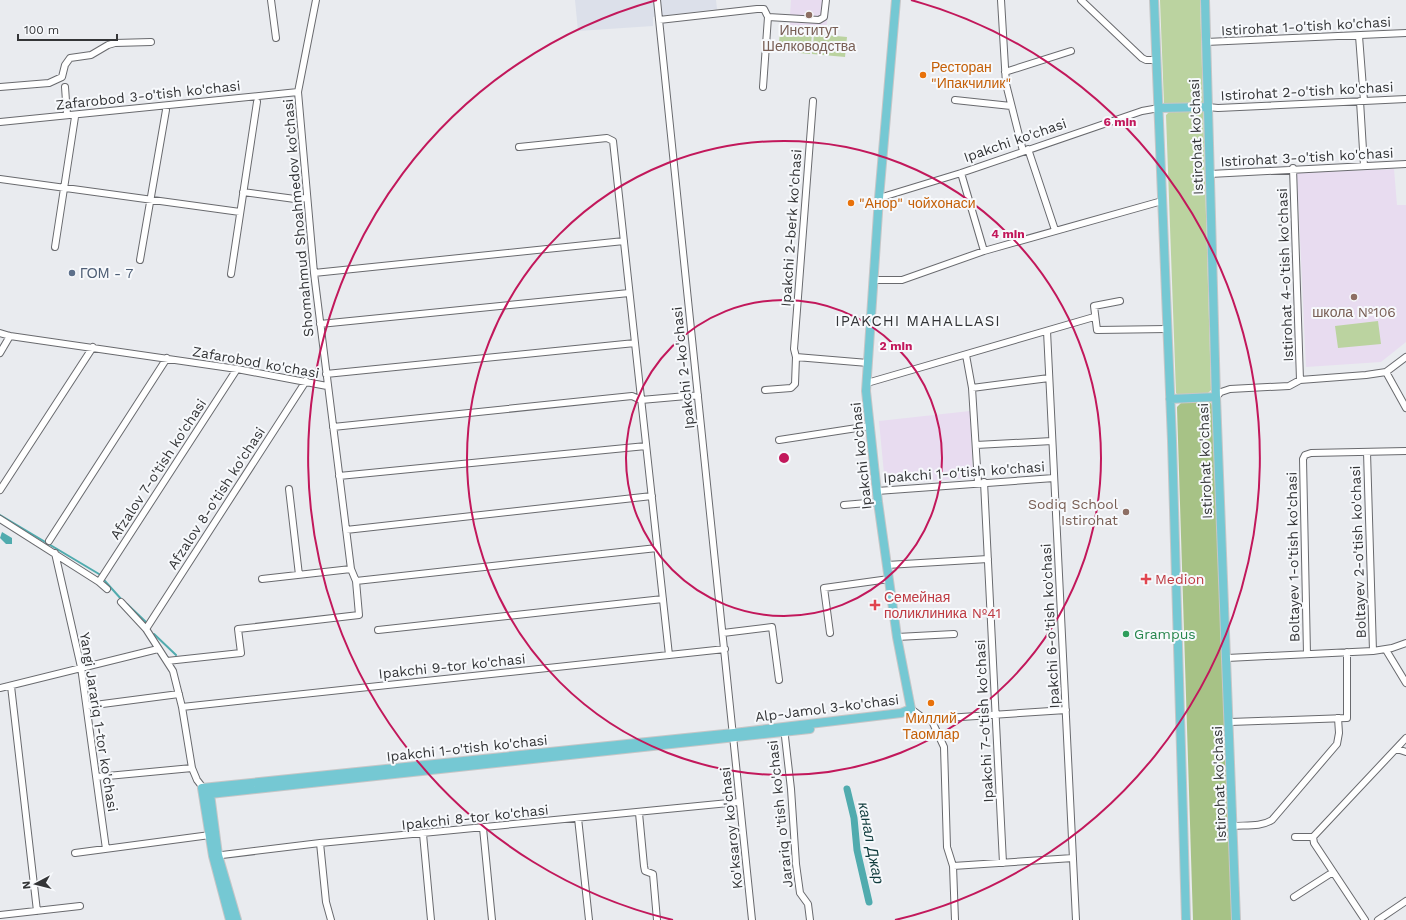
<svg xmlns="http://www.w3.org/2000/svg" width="1406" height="920" font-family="'Work Sans',sans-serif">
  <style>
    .built { fill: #dce0ea }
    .education { fill: #e8dcf0 }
    .green { fill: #bbd3a0 }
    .forest { fill: #a7c286 }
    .water { fill: #50abae }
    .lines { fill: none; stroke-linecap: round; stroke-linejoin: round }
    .stream { stroke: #50abae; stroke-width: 2 }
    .canal { stroke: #50abae; stroke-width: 7 }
    .minor-casing { stroke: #696a6e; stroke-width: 8 }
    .major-casing { stroke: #c6c6c7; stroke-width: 10 }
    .minor { stroke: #fff; stroke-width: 6 }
    .major { stroke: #75c8d3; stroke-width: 8 }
    .ring { fill: none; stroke: #c2185b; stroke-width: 2 }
    .education-dot { fill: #8d6e63; stroke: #f7f9fc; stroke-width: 1.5 }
    .food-dot { fill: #e8710a; stroke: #f7f9fc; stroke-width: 1.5 }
    .service-dot { fill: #5c6f8a; stroke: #f7f9fc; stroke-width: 1.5 }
    .health-dot { fill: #e0444e; stroke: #f7f9fc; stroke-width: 1.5 }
    .leisure-dot { fill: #2e9e5b; stroke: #f7f9fc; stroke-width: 1.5 }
    .labels { text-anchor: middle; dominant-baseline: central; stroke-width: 4; stroke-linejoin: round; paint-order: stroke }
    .street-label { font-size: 14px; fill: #343537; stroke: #f7f9fc }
    .education-label { font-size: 14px; fill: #785e54; stroke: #f7f9fc }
    .food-label { font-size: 14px; fill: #c56008; stroke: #f7f9fc; text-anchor: start }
    .service-label { font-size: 14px; fill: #4e5e75; stroke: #f7f9fc; text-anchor: start }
    .health-label { font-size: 14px; fill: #be3a42; stroke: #f7f9fc; text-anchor: start }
    .leisure-label { font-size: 14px; fill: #27864d; stroke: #f7f9fc; text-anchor: start }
    .neighbourhood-label { font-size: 15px; letter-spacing: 1px; fill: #343537; stroke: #f7f9fc }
    .water-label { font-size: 15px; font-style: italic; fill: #0f3b3c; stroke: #f7f9fc }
    .centre { fill: #c2185b; stroke: #f7f9fc; stroke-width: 2 }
    .ring-label { font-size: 12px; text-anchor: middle; font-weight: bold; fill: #c2185b; stroke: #f7f9fc; stroke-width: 4; stroke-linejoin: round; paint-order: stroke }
  </style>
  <rect width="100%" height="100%" fill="#e9ebef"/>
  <path class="built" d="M575,0H716L717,9L653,17V26L578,31Z"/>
  <path class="education" d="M791,0H829L826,33L789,30Z
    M1394,169L1397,205H1406V342L1381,362L1306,367L1297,173Z
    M970,411L973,478L885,484L879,421Z"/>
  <path class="green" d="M1160,0H1200L1203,103L1164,104Z
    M780,32L812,34L810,54L778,51Z
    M814,34L847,37L845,57L812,54Z
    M1203,110L1211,390L1208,393L1178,395L1176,393L1166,115L1169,112Z
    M1378,321L1381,344L1338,348L1335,326Z"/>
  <path class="forest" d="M1209,401L1212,405L1232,920H1193L1177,407L1181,403Z"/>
  <path class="water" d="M2,532L12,538V544H6L0,538Z"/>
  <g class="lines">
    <path class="stream" d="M0,515L99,574
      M104,580L122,600
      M127,604L147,623
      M154,634L176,655"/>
    <path class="canal" d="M847,789L854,818L857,850L869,902"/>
    <defs>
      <path id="minor" d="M271,0L276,38
        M657,0L752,920
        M1001,0L1006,84L1023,151
        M1081,0L1142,58L1146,60H1157
        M659,20L757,9H764L768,17L819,20L824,17L826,0
        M1359,36L1364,101
        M1206,42L1406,33
        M1005,72L1071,51
        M0,87L49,83L62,77L65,65L70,58L91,55L108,45L115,43L151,42
        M65,87L67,115
        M763,87L768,17
        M955,100L1011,106
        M1360,101L1364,166
        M1208,107L1218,108L1406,99
        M0,122L298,92
        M519,147L607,138L613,141L669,655
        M1028,149L1055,230
        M1293,168L1300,380
        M961,173L984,251
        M1210,174L1406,164
        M0,179L240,212
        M243,192L295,199L307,198
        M879,198L961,173L1142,111L1159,108
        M55,247L75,117
        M140,260L166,110
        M314,273L624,241
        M231,274L257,102
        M873,280H902L984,251L1162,201
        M1120,301L1094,306L1097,330L1167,329
        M320,324L629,293
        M1047,331L1076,920
        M0,333L10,336L237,369L327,386
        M0,353L10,336
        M966,355L972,388L978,483
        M796,357L868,363
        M1386,372L1406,408
        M326,374L635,343
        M867,383L1094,317
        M972,388L1049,378
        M765,390L791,388L795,384L796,357L794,349L813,101
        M1216,397L1221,392L1230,389L1289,386L1300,380L1366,375L1386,372L1406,357
        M333,427L632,396L641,400L698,395
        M779,440L870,426
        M976,445L1052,441
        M1367,452L1373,651
        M339,476L646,446
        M984,482L1003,863
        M289,489L299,575
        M0,490L93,347
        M877,491L1054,478
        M844,505L878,502
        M0,519L99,582L107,589
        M346,530L652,496
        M49,541L167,358
        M55,553L81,667L106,849
        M887,565L988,559
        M262,579L351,569
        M356,581L657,548
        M99,582L237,369
        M121,602L146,629L173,671L182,707L192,768L197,780L204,789
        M146,629L306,381
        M378,630L663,599
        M723,633L772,627L779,680
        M830,633L824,588L889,579
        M897,637L954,634
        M1386,650L1406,683
        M1307,654L1303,459L1305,455L1311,453L1406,451
        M1227,658L1373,651L1392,648L1406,643
        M167,661L241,653L238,629L359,615L356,581L351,569L314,273L298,92L316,0
        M11,686L37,911
        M0,688L158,649
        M87,706L179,694
        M182,707L725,649
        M911,709L923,718L931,719L1066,710
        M931,719L944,747L947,847L953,866L955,920
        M1230,722L1347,718V652
        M784,728L791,789L796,864L800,893L808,904L810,920
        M1397,749L1406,752
        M97,777L192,768
        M639,813L644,866L645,871L653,874L657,920
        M578,818L589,920
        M1233,826C1246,825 1261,827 1272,820L1337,744L1339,733L1338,718
        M483,828L492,920
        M423,834L431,920
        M1295,837H1313L1406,738
        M1313,837L1314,843L1365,920
        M320,843L326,902L331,920
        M75,853L210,835
        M214,856L320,843L739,802
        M953,866L1073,858
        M1294,897L1333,872
        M0,915L80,906
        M1378,920L1406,901"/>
      <path id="major" d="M896,0L879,198L866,391L878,502L897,637L911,709
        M1154,0L1172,441L1186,920
        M1205,0L1216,397L1236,920
        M1159,108L1208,107
        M1170,399L1216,397
        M230,920L213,856L202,788L734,733L901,713L911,709
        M237,920L218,855L210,794L810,729"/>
    </defs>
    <use href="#minor" class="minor-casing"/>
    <use href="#major" class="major-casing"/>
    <use href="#minor" class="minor"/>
    <use href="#major" class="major"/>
  </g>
  <g class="ring">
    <circle cx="784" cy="458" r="158"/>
    <circle cx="784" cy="458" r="317"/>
    <path d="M673 920A475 475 0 0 1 657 0M911 0A475 475 0 0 1 895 920"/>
  </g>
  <g class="education-dot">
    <circle cx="809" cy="15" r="4"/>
    <circle cx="1354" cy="297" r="4"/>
    <circle cx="1126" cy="512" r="4"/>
  </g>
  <g class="food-dot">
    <circle cx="923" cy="75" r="4"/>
    <circle cx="851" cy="203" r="4"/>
    <circle cx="931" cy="703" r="4"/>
  </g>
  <circle class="service-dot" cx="72" cy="273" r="4"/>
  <g class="health-dot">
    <path d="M1144 573h4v4h4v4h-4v4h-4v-4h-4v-4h4z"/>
    <path d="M873 599h4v4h4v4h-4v4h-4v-4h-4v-4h4z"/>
  </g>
  <circle class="leisure-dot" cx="1126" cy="634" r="4"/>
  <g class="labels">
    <g class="street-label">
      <text transform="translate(1306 26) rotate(-3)">Istirohat 1-o'tish ko'chasi</text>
      <text transform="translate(1307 91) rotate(-3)">Istirohat 2-o'tish ko'chasi</text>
      <text transform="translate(148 95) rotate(-6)">Zafarobod 3-o'tish ko'chasi</text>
      <text transform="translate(1196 137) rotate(-92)">Istirohat ko'chasi</text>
      <text transform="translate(1015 140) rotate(-19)">Ipakchi ko'chasi</text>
      <text transform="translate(1307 157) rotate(-3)">Istirohat 3-o'tish ko'chasi</text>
      <text transform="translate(298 218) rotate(-95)">Shomahmud Shoahmedov ko'chasi</text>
      <text transform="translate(791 228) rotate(-86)">Ipakchi 2-berk ko'chasi</text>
      <text transform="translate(1285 275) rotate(-92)">Istirohat 4-o'tish ko'chasi</text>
      <text transform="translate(256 362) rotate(10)">Zafarobod ko'chasi</text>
      <text transform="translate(683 368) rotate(-96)">Ipakchi 2-ko'chasi</text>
      <text transform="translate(861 456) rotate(-96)">Ipakchi ko'chasi</text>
      <text transform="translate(1205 461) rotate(-92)">Istirohat ko'chasi</text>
      <text transform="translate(158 469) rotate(-57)">Afzalov 7-o'tish ko'chasi</text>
      <text transform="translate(964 472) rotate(-4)">Ipakchi 1-o'tish ko'chasi</text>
      <text transform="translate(216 498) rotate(-57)">Afzalov 8-o'tish ko'chasi</text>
      <text transform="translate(1358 552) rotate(-92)">Boltayev 2-o'tish ko'chasi</text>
      <text transform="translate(1293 557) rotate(-91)">Boltayev 1-o'tish ko'chasi</text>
      <text transform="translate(1050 626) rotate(-93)">Ipakchi 6-o'tish ko'chasi</text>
      <text transform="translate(452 666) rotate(-6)">Ipakchi 9-tor ko'chasi</text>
      <text transform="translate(827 708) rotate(-7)">Alp-Jamol 3-ko'chasi</text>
      <text transform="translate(984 721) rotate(-93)">Ipakchi 7-o'tish ko'chasi</text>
      <text transform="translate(99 722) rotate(81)">Yangi Jarariq 1-tor ko'chasi</text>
      <text transform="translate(467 748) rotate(-6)">Ipakchi 1-o'tish ko'chasi</text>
      <text transform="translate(1219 784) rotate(-92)">Istirohat ko'chasi</text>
      <text transform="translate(780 814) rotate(-96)">Jarariq o'tish ko'chasi</text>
      <text transform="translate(475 817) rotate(-6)">Ipakchi 8-tor ko'chasi</text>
      <text transform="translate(731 828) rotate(-96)">Ko'ksaroy ko'chasi</text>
    </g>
    <g class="education-label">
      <text x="809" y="30">Институт<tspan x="809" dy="16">Шелководства</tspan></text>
      <text x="1354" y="312">школа №106</text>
      <text x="1118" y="504" text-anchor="end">Sodiq School<tspan x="1118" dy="16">Istirohat</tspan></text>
    </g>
    <g class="food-label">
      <text x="931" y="67">Ресторан<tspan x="931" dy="16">"Ипакчилик"</tspan></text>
      <text x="859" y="203">"Анор" чойхонаси</text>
      <text x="931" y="718" text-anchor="middle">Миллий<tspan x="931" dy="16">Таомлар</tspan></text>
    </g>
    <g class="service-label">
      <text x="80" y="273">ГОМ - 7</text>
    </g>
    <g class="health-label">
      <text x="1155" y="579">Medion</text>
      <text x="884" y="597">Семейная<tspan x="884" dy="16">поликлиника №41</tspan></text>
    </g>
    <g class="leisure-label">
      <text x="1134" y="634">Grampus</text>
    </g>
    <g class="neighbourhood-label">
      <text x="918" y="321">IPAKCHI MAHALLASI</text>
    </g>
    <g class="water-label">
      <text transform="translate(871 843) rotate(79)">канал Джар</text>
    </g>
  </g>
  <circle cx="784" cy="458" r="6" class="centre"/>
  <g class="ring-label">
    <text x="1120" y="126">6 min</text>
    <text x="1008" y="238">4 min</text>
    <text x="896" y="350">2 min</text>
  </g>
  <g transform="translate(36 884) rotate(263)" stroke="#f7f9fc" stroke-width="3" paint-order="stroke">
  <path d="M0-3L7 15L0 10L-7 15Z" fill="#343537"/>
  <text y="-6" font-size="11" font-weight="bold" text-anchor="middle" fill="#343537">N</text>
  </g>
  <path d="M18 34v6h99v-6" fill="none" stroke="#343537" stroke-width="2"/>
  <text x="24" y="34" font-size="12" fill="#343537" stroke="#f7f9fc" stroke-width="3" paint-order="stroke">100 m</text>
</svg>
